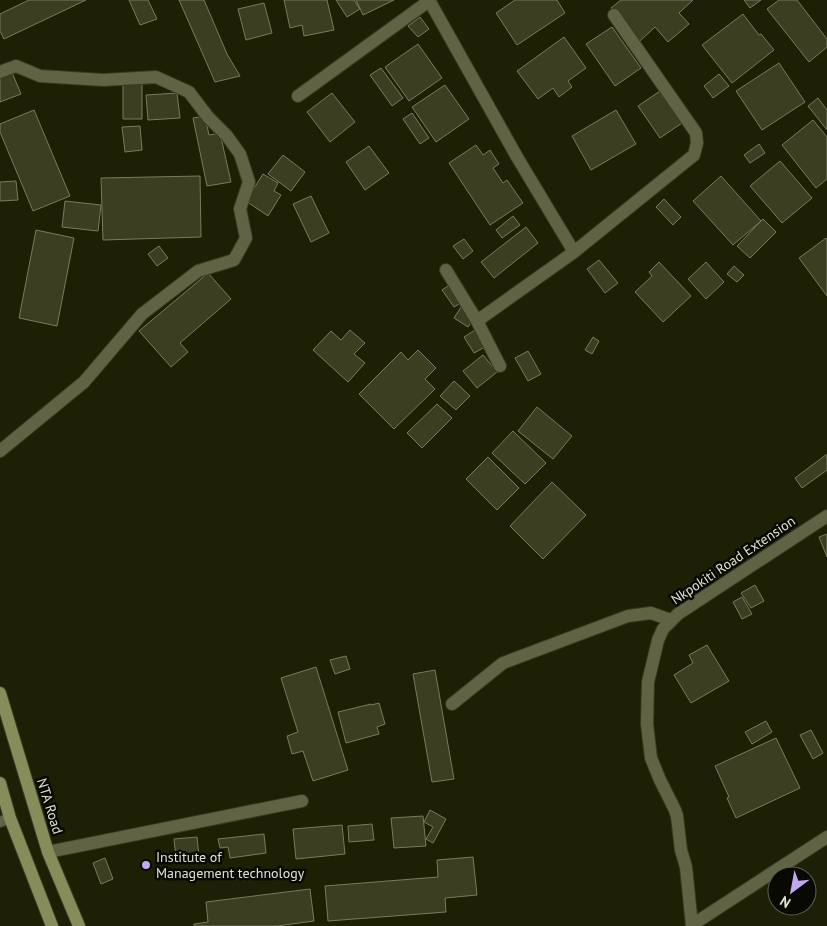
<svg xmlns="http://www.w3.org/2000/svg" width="827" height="926" font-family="'PT Sans',sans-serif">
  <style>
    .building { fill: #3c3e22; stroke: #787b5d }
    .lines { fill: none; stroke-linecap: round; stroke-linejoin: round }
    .service-casing { stroke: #393b22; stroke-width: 12 }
    .minor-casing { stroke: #393b22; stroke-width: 14 }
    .secondary-casing { stroke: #393b22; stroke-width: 14 }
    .service { stroke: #606445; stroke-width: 10 }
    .minor { stroke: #606445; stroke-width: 12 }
    .secondary { stroke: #868c5a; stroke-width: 12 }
    .poi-dot { fill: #c2a8f2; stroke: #080902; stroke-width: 2 }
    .labels { text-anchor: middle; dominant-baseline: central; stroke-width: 5; stroke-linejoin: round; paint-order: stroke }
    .street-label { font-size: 14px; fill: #dfe2d1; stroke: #080902 }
    .poi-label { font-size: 14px; fill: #dfe2d1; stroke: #080902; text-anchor: start }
  </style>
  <rect width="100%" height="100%" fill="#1e2005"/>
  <path class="building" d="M29,0H86L4,39L0,31V14Z
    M129,0H148L157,19L140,25Z
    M179,0H204L227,54L240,76L215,82Z
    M284,0H327L334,30L304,36L302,25L290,28Z
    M336,0H354L360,9L347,17Z
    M356,0H394L363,15Z
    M515,0H557L565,13L517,45L496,13Z
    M621,0H693L679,13L689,24L668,42L655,27L640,41L611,8Z
    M744,0H761L750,8Z
    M779,0H797L827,39V47L809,62L767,9Z
    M264,3L272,33L246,40L238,9Z
    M743,14L759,35L761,34L774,50L732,83L702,45Z
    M420,17L429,29L418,37L408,26Z
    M612,27L641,68L615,86L586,44Z
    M564,37L586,68L568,81L572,87L559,97L553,88L538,99L517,71Z
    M418,44L442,78L409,101L385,67Z
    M779,63L805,102L762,130L736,91Z
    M381,68L403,98L392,106L370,75Z
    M11,70L21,94L0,102V75Z
    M719,74L729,86L713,98L704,86Z
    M123,83H142V119H123Z
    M445,85L469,119L436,142L412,107Z
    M660,91L682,123L660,138L638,106Z
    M177,93L180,118L148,120L146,95Z
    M332,93L355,122L330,142L307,112Z
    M818,98L827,110V130L808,106Z
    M34,110L70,196L33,211L0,132V124Z
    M616,110L636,144L591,170L572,136Z
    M412,113L429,138L420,144L403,119Z
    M205,116L209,135L220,133L231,182L207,186L193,118Z
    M813,120L827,137V179L816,188L782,145Z
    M140,126L142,150L125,152L122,127Z
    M759,144L765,153L750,163L744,155Z
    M476,145L483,155L490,150L499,164L493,168L503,183L507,180L523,203L490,225L449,163Z
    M369,146L389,173L365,190L346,162Z
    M283,155L305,172L291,191L268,174Z
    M780,161L812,198L782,223L750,186Z
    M263,174L278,183L274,191L281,195L268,216L246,201Z
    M200,176L201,237L103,240L101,178Z
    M721,176L761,221L733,245L693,201Z
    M16,181L18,200L0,201V182Z
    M311,196L329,233L311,242L293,204Z
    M664,199L681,217L673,225L656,207Z
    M65,201L101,205L98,231L62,227Z
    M513,216L520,225L502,238L496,230Z
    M763,219L776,232L750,258L737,246Z
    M526,227L538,243L494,278L481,262Z
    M36,230L74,238L57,326L19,318Z
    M826,238L827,239V296L799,258Z
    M464,239L473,251L463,259L453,246Z
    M159,246L168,258L157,266L148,254Z
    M599,260L618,283L605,293L587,269Z
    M659,262L691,296L663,322L635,292L652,276L649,272Z
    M706,262L724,282L706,299L688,279Z
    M734,266L744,275L737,282L727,274Z
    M208,273L231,299L180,343L188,352L171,367L139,331Z
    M451,284L464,301L454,307L442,290Z
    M463,304L477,313L468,327L454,318Z
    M350,330L365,343L354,354L365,363L348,382L313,350L331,331L341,340Z
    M475,330L485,347L474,353L464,337Z
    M593,337L599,341L592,354L585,350Z
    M418,350L436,368L425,379L435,389L394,429L359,394L401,352L408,360Z
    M528,351L541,374L528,381L515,358Z
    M483,355L497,372L477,388L463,371Z
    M454,381L470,396L456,410L440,396Z
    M437,404L452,418L422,448L407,433Z
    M537,407L572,436L553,459L518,431Z
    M513,431L546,463L525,484L492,453Z
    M827,454V470L802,488L795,478Z
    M488,457L519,488L497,510L466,479Z
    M552,482L586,515L543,559L510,526Z
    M827,534V557L819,537Z
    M755,585L764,601L751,608L741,593Z
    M742,597L752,614L742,619L733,602Z
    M707,645L729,681L691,703L674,675L693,663L689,655Z
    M346,656L350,669L335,674L330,660Z
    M316,667L348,770L313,781L303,751L292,754L287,736L298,732L281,678Z
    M435,670L454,779L432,782L413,674Z
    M379,703L385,724L377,727L379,734L346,743L338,712L371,704V705Z
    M766,721L772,732L752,744L745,732Z
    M811,730L823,753L813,759L800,735Z
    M776,738L800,788L736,818L727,798L729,797L715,766Z
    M430,810L446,819L433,843L426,839L433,827L424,822Z
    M423,816L426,846L394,848L391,818Z
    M372,824L374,840L349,842L348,826Z
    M342,825L345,854L296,859L293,829Z
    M264,834L266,853L230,858L228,847L220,848L218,839Z
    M197,837L199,856L176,858L174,839Z
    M473,857L477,895L445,898L446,912L328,921L325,886L438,877L437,860Z
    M105,858L113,879L101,884L93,863Z
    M310,889L314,921L277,926H194V924L208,922L206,902Z"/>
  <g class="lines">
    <defs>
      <path id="service" d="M0,822L10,818"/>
      <path id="minor" d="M429,0L517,157L574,252
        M0,72L16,66L40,76L103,80L156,77L189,92L208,117L227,136L240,154L249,182L240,209L246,238L234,260L198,271L142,314L84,382L0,451
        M298,96L429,1
        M446,270L477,321L500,366
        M477,321L574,252L694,155L697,143L696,133L614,15
        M452,704L503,663L628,616L651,613L671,620
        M48,852L302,801
        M692,925L827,837
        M692,926L686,867L681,850L677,816L675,810L660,780L651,758L647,724L648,682L658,640L663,629L678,614L827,516"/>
      <path id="secondary" d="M0,693L48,852L79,926
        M0,783L10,818L52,926"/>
    </defs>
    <use href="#service" class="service-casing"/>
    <use href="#minor" class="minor-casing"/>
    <use href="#secondary" class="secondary-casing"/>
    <use href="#service" class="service"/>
    <use href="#minor" class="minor"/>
    <use href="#secondary" class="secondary"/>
  </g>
  <circle class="poi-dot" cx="146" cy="865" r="5"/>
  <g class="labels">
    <g class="street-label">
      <text transform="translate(733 560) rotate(-34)">Nkpokiti Road Extension</text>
      <text transform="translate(50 806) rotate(73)">NTA Road</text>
    </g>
    <g class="poi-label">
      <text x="156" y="857">Institute of<tspan x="156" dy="16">Management technology</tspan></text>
    </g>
  </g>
  <g transform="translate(792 891) rotate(212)"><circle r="24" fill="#080902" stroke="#5e6055"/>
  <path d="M0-4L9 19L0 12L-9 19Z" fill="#c2a8f2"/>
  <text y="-8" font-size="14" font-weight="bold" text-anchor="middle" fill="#dfe2d1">N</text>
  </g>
</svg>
